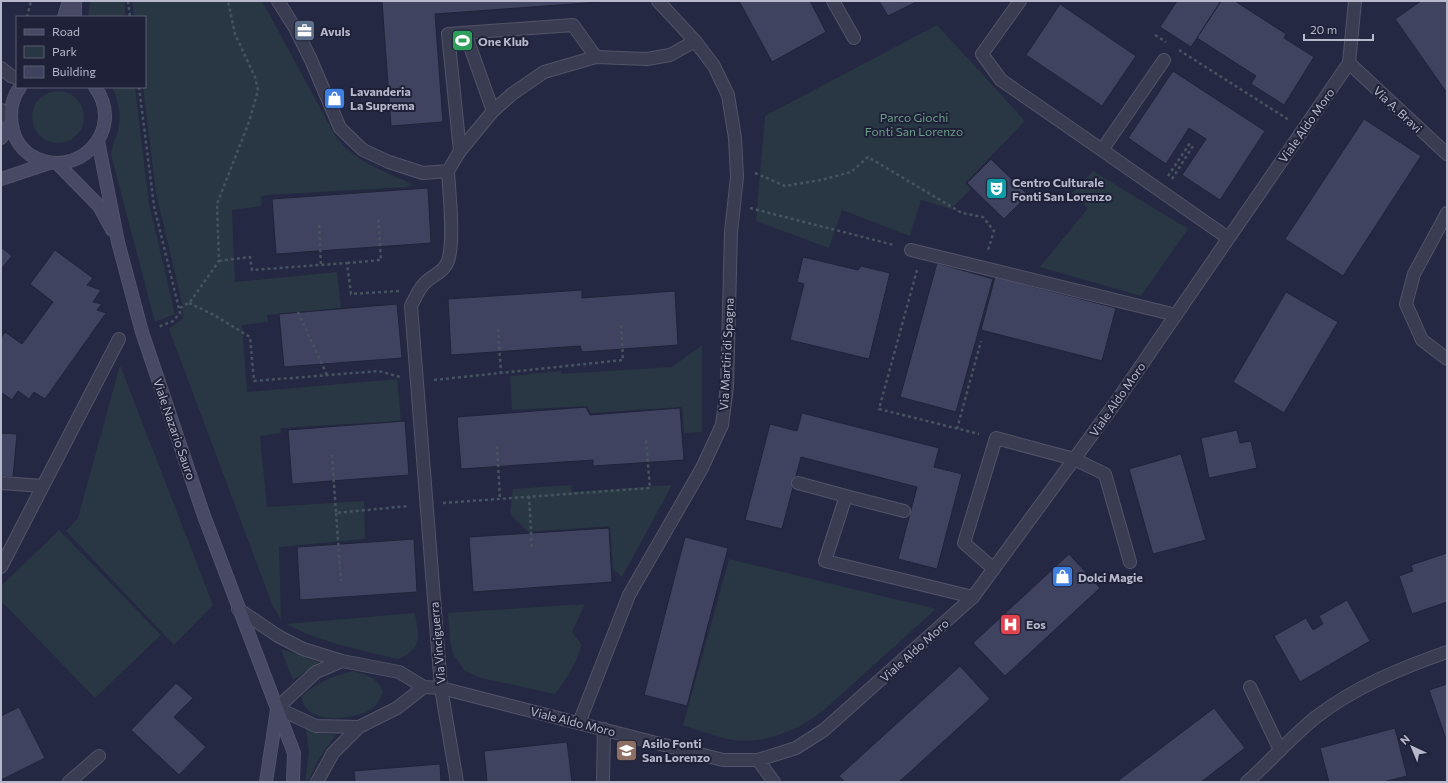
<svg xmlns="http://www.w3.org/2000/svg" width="1448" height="783" font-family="Commissioner,sans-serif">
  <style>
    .green { fill: #283743 }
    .building { fill: #3f4360; stroke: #212339 }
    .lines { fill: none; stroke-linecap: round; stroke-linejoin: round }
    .service-casing { stroke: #525469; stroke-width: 14 }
    .minor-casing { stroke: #525469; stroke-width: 14 }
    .tertiary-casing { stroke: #525469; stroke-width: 14 }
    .secondary-casing { stroke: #525469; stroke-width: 14 }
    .path { stroke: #465460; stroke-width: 2.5; stroke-dasharray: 3 3; stroke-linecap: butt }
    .service { stroke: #3a3c52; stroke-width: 12 }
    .minor { stroke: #3a3c52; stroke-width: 12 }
    .tertiary { stroke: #3a3c52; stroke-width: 12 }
    .secondary { stroke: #484965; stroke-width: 12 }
    .labels { text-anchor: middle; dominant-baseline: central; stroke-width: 4; stroke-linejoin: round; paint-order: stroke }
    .poi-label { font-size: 12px; font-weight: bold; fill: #b7b8cc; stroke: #1e2137; text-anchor: start }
    .street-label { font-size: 12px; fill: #b7b8cc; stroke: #1e2137 }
    .park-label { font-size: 12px; fill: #6d9d88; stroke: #1e2137 }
  </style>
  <rect width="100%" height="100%" fill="#252842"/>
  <path class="green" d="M90,1H124L126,17H88Z
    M132,1H262L336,137C355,162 384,171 412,184L406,187L266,195L261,197L262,206L232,210L235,282L337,272L341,308L267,315L268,322L242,325L247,392L397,379L401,421L280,428L281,433L260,436L267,507L364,501L365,539L279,547L281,620L272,604L169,329L183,318L182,303L156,193L143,87H145V17H134Z
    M937,25L1025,121L965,183L971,189L951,209L921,200L910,236L842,210L829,248L756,221L765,116Z
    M112,87H135L149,204L175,314L155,322L111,155C112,147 114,141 117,134C122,118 119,101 112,87Z
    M32 117a26 26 0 1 1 52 0a26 26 0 1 1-52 0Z
    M1093,171L1188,229L1141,296L1040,267L1088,208L1072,193Z
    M702,345V432L684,433L682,407L591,413L587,406L512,410L510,376L561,371V374L672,367Z
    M120,365L213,605L174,645L66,531L78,518Z
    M571,485L572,492L672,485L622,577L613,569L610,526L528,532L510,514L513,489Z
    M59,530L161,635L95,698L1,601V586Z
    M729,559L936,609L824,710C798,730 767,744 733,740C716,737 699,730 683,725Z
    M585,604L572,632L582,645C576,664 567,678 555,694L481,678L465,671L453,654L450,641L448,613Z
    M415,613C417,629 423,642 409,653C405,656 402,658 397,659C360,649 321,643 287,624Z
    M281,649L319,662L293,680Z
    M354,671C367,675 376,677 383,691C381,697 379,703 374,707C358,721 302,726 302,696C318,682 333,675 354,671Z
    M306,729L318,733L336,735L318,760L308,782H305L309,752Z"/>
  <path class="building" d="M382,1H600V2L435,14L443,122L391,126Z
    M739,1H810L826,32L772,62Z
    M879,1H918L888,16Z
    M1177,1H1221L1191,47L1160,27Z
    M1221,1H1235L1286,34L1284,38L1314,57L1284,105L1251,84L1256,76L1197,38Z
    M1421,1H1447V93L1395,19Z
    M1060,4L1136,56L1102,106L1026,55Z
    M1173,71L1265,131L1220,200L1182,175L1206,139L1189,128L1166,164L1128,138Z
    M1364,119L1421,156L1343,276L1285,239Z
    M991,159L1028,195L1004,219L967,183Z
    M428,188L431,243L276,254L272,199Z
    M1,247L12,256L1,269Z
    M55,250L93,278L87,285L101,290L93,302L102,304L97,310L106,313L45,399L34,392L29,399L18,391L12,400L2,393L1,394V338L5,332L22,344L53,302L30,284Z
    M803,257L858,270L861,266L890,273L869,359L790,340L804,284L797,282Z
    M937,263L993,279L956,412L900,397Z
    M995,277L1116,308L1102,361L981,330Z
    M582,290V298L675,291L678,345L582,352L580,346L451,355L448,299Z
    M1286,292L1338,322L1284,413L1233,382Z
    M397,304L402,358L284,367L279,314Z
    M586,407L590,415L680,408L684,460L593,466V460L461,469L457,417Z
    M802,413L939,448L934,467L962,474L937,569L898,559L917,487L801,457L782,529L745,520L770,424L797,431Z
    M405,421L409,475L292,484L288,430Z
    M1237,430L1240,443L1251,441L1257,468L1209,478L1201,438Z
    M1,433L17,434L13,477L1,476Z
    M1181,454L1206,540L1153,554L1129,469Z
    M609,528L612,582L473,592L469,537Z
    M685,537L728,548L687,706L644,695Z
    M414,539L417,592L300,600L297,547Z
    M1447,553V602L1412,614L1399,576L1413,571L1411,565Z
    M1069,554L1100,588L1005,676L973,643Z
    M1347,600L1370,641L1300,682L1274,636L1306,618L1313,630L1323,624L1319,616Z
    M960,666L990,699L899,782H845L839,776Z
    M176,683L193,698L174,717L206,747L179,775L131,730Z
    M1447,684V739H1446L1429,690Z
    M19,707L45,758L1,780V716Z
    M1214,708L1245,748L1201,782H1120L1119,780Z
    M1395,728L1407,776L1383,782H1329L1320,748Z
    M567,742L572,782H487L484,751Z
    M440,764L441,782H355L354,771Z"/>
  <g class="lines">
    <defs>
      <path id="service" d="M833,1L854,38
        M1,68L11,76L17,78
        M1,110L11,122
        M460,151L448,34L573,25L596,57
        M1,483L43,486
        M1250,687L1280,750"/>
      <path id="minor" d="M278,1L295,28L311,60L340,128L363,150L389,162L423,173L448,171
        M1020,1L982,54L1001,80L1102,150
        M468,41L493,111
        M1164,60L1102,150L1228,238
        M1349,63L1447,154
        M448,171C449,192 456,250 446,265C441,273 434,275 427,281C419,287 416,297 411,306L441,688L457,782
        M448,171L460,151L493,111L512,94L544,72L596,57L647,59L670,55L695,41
        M1447,213L1414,274L1406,304L1422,340L1447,359
        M911,250L1176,315
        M798,483L846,496L825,561L973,597
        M846,496L904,511
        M1,567L119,339
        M994,569L964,543L996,438L1074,459L1105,474L1130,562
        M579,723L629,595L702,468L722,425L727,387L731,232L737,177L735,138L728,95L714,66L695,41L658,1
        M69,782L99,756
        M603,782L604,729
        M1247,782C1271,761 1291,737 1316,717C1355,687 1401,668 1447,652"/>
      <path id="tertiary" d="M238,609L278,636L303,649L342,661L399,672L424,687L441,688L723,760H758L796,748L824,730L973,597L1116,402L1349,63L1355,1
        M342,661L316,672L277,708L316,726L359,727L397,708L424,687
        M758,760L774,782
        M317,782L333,753L359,727"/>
      <path id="secondary" d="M75,1V17
        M64,17L69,1
        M20,87C11,100 9,115 13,130C15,140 22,149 30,155C76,183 127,131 95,87
        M1,138L11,122
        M98,141L118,242L142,332L204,516L294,753L293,782
        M57,163L99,206L112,230
        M1,179L49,163
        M266,782L277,710"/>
    </defs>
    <use href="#service" class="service-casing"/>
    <use href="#minor" class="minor-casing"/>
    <use href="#tertiary" class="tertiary-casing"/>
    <use href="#secondary" class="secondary-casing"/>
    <path class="path" d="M128,1L130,17
      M27,17L31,1
      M1155,35L1166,42
      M1179,50L1289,120
      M139,87L154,206L180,313L173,321L158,327
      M755,173L785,186L821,180L851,172L868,157L962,213L983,217L994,231L988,250
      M1168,176L1190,143
      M1172,179L1193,146
      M750,208L894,245
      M319,225L321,265
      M219,261L250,257L252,270L347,263L351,294L399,291
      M347,263L381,260L378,216
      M917,270L879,409L979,434
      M189,303L214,315L250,337L254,381L379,371L400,377
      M180,308L190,302L219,261L217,204L249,122L258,90L255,77L235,34L228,1
      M298,312L327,375
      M498,329L501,373
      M434,380L623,360L621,323
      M957,429L981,341
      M497,446L500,499
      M332,455L336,513L408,506
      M529,496L532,550
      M443,503L650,488L646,440
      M336,513L341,581"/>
    <use href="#service" class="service"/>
    <use href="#minor" class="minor"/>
    <use href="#tertiary" class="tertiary"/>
    <use href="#secondary" class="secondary"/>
  </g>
  <defs>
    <symbol id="office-square" viewBox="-11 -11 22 22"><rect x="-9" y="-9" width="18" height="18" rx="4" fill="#5c6f8a" stroke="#1e2137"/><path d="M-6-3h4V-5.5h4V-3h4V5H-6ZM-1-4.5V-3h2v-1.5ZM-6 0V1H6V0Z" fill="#fff"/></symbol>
    <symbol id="stadium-square" viewBox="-11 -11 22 22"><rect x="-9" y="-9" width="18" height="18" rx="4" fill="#2e9e5b" stroke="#1e2137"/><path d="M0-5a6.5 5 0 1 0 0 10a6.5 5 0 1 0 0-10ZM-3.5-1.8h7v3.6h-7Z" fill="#fff"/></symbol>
    <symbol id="shop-square" viewBox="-11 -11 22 22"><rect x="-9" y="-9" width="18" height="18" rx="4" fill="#3f7fe0" stroke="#1e2137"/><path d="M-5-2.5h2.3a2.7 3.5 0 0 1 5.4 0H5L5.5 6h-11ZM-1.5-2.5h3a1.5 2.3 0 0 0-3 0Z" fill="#fff"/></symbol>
    <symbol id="theatre-square" viewBox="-11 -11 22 22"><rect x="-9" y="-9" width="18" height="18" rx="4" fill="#0f9aa8" stroke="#1e2137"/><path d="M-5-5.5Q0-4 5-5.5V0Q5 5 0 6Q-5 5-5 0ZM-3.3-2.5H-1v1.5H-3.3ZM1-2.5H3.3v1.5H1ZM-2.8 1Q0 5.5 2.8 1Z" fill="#fff"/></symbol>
    <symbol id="hospital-square" viewBox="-11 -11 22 22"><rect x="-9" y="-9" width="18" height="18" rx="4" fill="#e0444e" stroke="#1e2137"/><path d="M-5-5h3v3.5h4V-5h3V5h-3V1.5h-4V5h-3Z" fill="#fff"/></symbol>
    <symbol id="school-square" viewBox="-11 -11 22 22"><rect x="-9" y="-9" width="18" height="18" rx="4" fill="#8d6e63" stroke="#1e2137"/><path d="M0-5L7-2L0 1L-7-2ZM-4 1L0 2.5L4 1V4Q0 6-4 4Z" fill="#fff"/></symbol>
  </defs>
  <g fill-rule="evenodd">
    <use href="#office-square" x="292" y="18" width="25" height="25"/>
    <use href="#stadium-square" x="450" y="28" width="25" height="25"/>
    <use href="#shop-square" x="322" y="86" width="25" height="25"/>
    <use href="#theatre-square" x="984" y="176" width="25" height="25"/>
    <use href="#shop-square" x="1050" y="564" width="25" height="25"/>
    <use href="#hospital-square" x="998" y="612" width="25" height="25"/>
    <use href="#school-square" x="614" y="738" width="25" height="25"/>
  </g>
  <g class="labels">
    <g class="poi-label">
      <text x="320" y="31">Avuls</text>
      <text x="478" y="41">One Klub</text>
      <text x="350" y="91">Lavanderia<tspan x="350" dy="14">La Suprema</tspan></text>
      <text x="1012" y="182">Centro Culturale<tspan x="1012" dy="14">Fonti San Lorenzo</tspan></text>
      <text x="1078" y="577">Dolci Magie</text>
      <text x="1026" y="624">Eos</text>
      <text x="642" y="743">Asilo Fonti<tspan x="642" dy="14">San Lorenzo</tspan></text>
    </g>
    <g class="street-label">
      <text transform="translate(1398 109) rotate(43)">Via A. Bravi</text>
      <text transform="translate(1306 125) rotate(-55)">Viale Aldo Moro</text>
      <text transform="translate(726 354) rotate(-87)">Via Martiri di Spagna</text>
      <text transform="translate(1117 399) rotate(-55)">Viale Aldo Moro</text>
      <text transform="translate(175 429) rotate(71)">Viale Nazario Sauro</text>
      <text transform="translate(437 643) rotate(-95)">Via Vinciguerra</text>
      <text transform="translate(914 650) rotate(-42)">Viale Aldo Moro</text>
      <text transform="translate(573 721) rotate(14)">Viale Aldo Moro</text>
    </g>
    <g class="park-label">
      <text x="914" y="117">Parco Giochi<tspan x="914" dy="14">Fonti San Lorenzo</tspan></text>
    </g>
  </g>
  <rect width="1448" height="783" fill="none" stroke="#b7b8cc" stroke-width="4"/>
  <rect x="16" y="16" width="130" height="72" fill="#1e2137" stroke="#5b5d73"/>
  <rect x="24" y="29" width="20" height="6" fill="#484965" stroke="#5b5d73"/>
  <text x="52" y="36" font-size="12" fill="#b7b8cc">Road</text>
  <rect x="24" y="46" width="20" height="12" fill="#283743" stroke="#5b5d73"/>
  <text x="52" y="56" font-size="12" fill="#b7b8cc">Park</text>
  <rect x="24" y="66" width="20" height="12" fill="#3f4360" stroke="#5b5d73"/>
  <text x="52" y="76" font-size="12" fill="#b7b8cc">Building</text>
  <g transform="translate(1412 747) rotate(316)" stroke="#1e2137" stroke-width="3" paint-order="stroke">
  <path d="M0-3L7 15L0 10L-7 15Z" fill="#b7b8cc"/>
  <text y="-6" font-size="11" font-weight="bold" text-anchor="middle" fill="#b7b8cc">N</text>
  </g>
  <path d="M1304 34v6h69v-6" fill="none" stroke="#b7b8cc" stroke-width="2"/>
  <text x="1310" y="34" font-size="12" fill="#b7b8cc" stroke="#1e2137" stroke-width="3" paint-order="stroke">20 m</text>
</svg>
